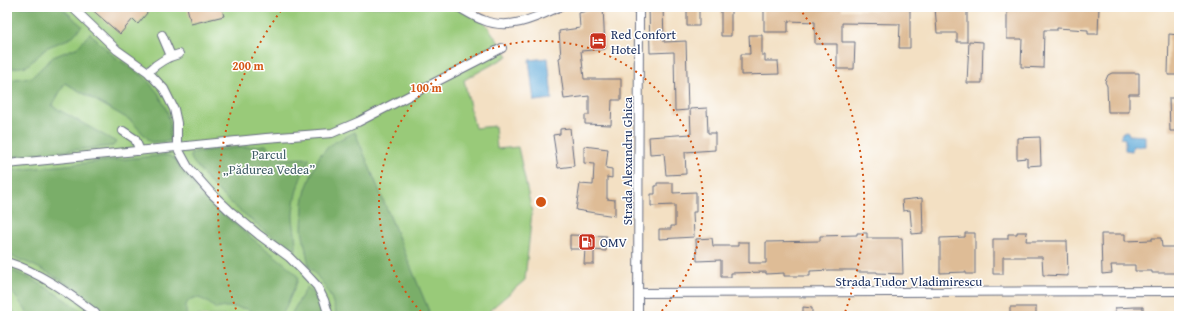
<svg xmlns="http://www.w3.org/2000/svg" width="1186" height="323" font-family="'Gentium Book Plus',serif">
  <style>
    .green { fill: #99ca79; stroke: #5a7c6c }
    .forest { fill: #7aae69; stroke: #4a6e64 }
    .water { fill: #60aad8; stroke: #3e6c9b }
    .building { fill: #debc96 }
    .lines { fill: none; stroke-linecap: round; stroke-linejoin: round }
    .street-casing { stroke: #676d81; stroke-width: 10 }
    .street { stroke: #fff; stroke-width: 8 }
    .ring { fill: none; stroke: #d45514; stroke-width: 2; stroke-dasharray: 2 4 }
    .labels { text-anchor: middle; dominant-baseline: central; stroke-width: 3; stroke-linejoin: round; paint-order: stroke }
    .poi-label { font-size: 13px; fill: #1b2f5e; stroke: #fff; text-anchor: start }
    .park-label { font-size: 13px; fill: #415e66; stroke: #fff }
    .street-label { font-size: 13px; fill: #1b2f5e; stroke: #fff }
    .centre { fill: #d45514; stroke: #fff; stroke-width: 2 }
    .ring-label { font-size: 12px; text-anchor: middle; font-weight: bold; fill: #d45514; stroke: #fff; stroke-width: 3; stroke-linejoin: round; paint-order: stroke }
  </style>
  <rect width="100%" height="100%" fill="#fff"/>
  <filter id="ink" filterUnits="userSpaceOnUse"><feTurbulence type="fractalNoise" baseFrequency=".025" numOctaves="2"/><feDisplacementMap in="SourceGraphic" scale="8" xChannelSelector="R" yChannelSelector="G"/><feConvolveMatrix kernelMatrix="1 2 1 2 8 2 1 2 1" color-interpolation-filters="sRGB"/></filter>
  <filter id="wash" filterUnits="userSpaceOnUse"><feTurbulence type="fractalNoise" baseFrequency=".012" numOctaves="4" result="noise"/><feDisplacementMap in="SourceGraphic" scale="16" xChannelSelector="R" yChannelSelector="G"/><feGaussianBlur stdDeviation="0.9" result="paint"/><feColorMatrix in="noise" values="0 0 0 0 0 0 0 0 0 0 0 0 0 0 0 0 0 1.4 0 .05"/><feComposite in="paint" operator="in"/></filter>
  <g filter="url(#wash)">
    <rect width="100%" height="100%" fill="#f3e0c3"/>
    <path class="green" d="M7,7H471L484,21L508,56L464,80L475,128L495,126L497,149L518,147L532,212L525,280L490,310L492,316H7Z"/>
    <path class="forest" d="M10,7H61L82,26L71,38L48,47L27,66L7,69V11Z
      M90,33L112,55L144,77L158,93L167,111L170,123V141L151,142L130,120L65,83L52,106L116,142L113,146L7,157V80L32,77L53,57L78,47Z
      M355,132L429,311L426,316H337L331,297L322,282L309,266L302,231L303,203L306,189L315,166L320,155L326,149L333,143Z
      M266,145L279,159L310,158C300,176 294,195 293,215C293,224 298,248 295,253L264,230L233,205L215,188L194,163L191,158V154L195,152Z
      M165,155L170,156L176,160L182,171L207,199L224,215L254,240L284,263L296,274L298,278L297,282L282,316H260L247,309L235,307H225L216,309C209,303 195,291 187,303C185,307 186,312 187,316H106C87,292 37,264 7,255V171Z
      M7,269C37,279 63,298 88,316H30L7,285Z
      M307,287C316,294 319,306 322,316H291L293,311Z
      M7,303L17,316H7Z"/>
    <path class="water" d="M548,58L552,99L534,101L529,60Z
      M1126,131L1128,132L1129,135L1145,136V146H1133L1132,151L1125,150V139L1122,138L1121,135L1123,132Z"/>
    <g id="blocks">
      <path class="building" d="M89,7H152L138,24L133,19L120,34Z
        M187,7H221L224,16L191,24Z
        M600,7H603L605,49L581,51L584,79H621V100H612L611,125L585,124V115H589V96L564,99L559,58L561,57L559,31L580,28L579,13Z
        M649,7H663L664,42L686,41L688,110L675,111L674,52L650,53Z
        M687,7H699V26H687Z
        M721,7H731V36H721Z
        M764,7H842V10H877V7H910V48H899L900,24L842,23V42H855L854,69H837V44H815V22L788,21V32H764Z
        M935,7H967V42H957V33H937Z
        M1007,7H1099L1098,34H1088V30L1057,28V30H1044L1043,68L1021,67L1022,39H1007Z
        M1169,34L1179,35V75H1168Z
        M749,35H762V55H765V61H778L779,74L741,75V54H750Z
        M969,41L983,42L982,83H967Z
        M1112,73H1139V94H1129V112H1108L1107,86L1105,82L1108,75Z
        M1169,98H1179V131H1170Z
        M707,108L708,133H715V150L685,152L686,174L666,175L664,153L650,154L649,137L691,134L690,109Z
        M570,128L574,166L558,168L553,135L560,134V129Z
        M1040,137L1041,165L1027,166V158L1017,159V138Z
        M584,146L608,149L606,168L612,169V178L607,177V199L615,200V216L576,210L580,184L593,185L594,164L584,163Z
        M657,183H673V193L696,192V212H693L694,237L659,239V229H671V226H675V205L651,206V194H655V186H657Z
        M922,198L923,233L912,234L910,210L903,211L902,200Z
        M1017,232H1027L1026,241H1067L1068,276L1043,275L1042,257H1003V274H993V239H1008V234H1017Z
        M857,233H867V238H902L903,274L877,273V272H857V270H830L810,271V276H784V273L766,274V272L731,273V277H721V260L697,261L696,239L712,238L713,246H738V242H749V263H766V242L820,241V236L857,235Z
        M965,233H975V274H966V272L940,273V238L965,237Z
        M1101,234H1125V241L1152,240V238H1161L1162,247H1179V273H1152V271H1135V265H1111L1112,273L1102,274Z
        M570,235L607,236L606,251L594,250V264H584L585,249H570Z
        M803,307L812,308V316H803Z
        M1010,307H1036V316H1010Z
        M1134,307H1143V316H1115V308Z"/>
    </g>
  </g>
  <g filter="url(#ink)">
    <use href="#blocks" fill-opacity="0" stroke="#676d81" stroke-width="1"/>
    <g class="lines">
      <defs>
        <path id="street" d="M72,7L117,50L148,72L164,89L174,109L177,123V147L188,167L211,193L229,210L259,235L289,257L305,273L317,286L324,300L329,316
          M458,7C466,11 474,17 483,20C509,31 535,18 559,7
          M162,35L171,56
          M148,72C157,63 167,57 179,54
          M123,131L135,139L140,151
          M7,164L266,138L332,133L358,122L502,48
          M7,262C39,272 68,293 95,313L97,316
          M639,293L1179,291
          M638,316L639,7"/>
      </defs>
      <use href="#street" class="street-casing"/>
      <use href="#street" class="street"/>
    </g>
  </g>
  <g class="ring">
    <path d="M425 316A162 162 0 1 1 657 316"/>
    <path d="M238 315A323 323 0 0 1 283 8M799 8A323 323 0 0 1 844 315"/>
  </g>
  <defs>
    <symbol id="hotel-square" viewBox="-11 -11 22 22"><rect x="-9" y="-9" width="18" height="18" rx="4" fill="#c8321e" stroke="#fff"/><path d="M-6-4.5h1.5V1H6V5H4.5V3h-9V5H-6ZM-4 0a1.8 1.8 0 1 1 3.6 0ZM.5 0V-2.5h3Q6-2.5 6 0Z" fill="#fff"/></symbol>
    <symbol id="fuel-square" viewBox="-11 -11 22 22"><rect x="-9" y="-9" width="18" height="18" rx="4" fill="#c8321e" stroke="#fff"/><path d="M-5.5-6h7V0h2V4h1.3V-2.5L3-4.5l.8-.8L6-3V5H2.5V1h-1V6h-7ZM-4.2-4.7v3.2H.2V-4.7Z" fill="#fff"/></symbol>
  </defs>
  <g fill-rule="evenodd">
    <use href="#hotel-square" x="588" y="31" width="20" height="20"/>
    <use href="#fuel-square" x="577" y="232" width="20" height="20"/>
  </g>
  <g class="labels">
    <g class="poi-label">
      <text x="611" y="34">Red Confort<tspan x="611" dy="15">Hotel</tspan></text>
      <text x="600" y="242">OMV</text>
    </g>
    <g class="park-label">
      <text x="269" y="154">Parcul<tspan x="269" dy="15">„Pădurea Vedea”</tspan></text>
    </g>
    <g class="street-label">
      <text transform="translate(627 161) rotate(-90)">Strada Alexandru Ghica</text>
      <text x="909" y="281">Strada Tudor Vladimirescu</text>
    </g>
  </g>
  <circle cx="541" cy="202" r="6" class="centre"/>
  <g class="ring-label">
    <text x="248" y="70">200 m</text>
    <text x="426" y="92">100 m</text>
  </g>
  <rect width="1186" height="323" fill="none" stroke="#fff" stroke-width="24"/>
</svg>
